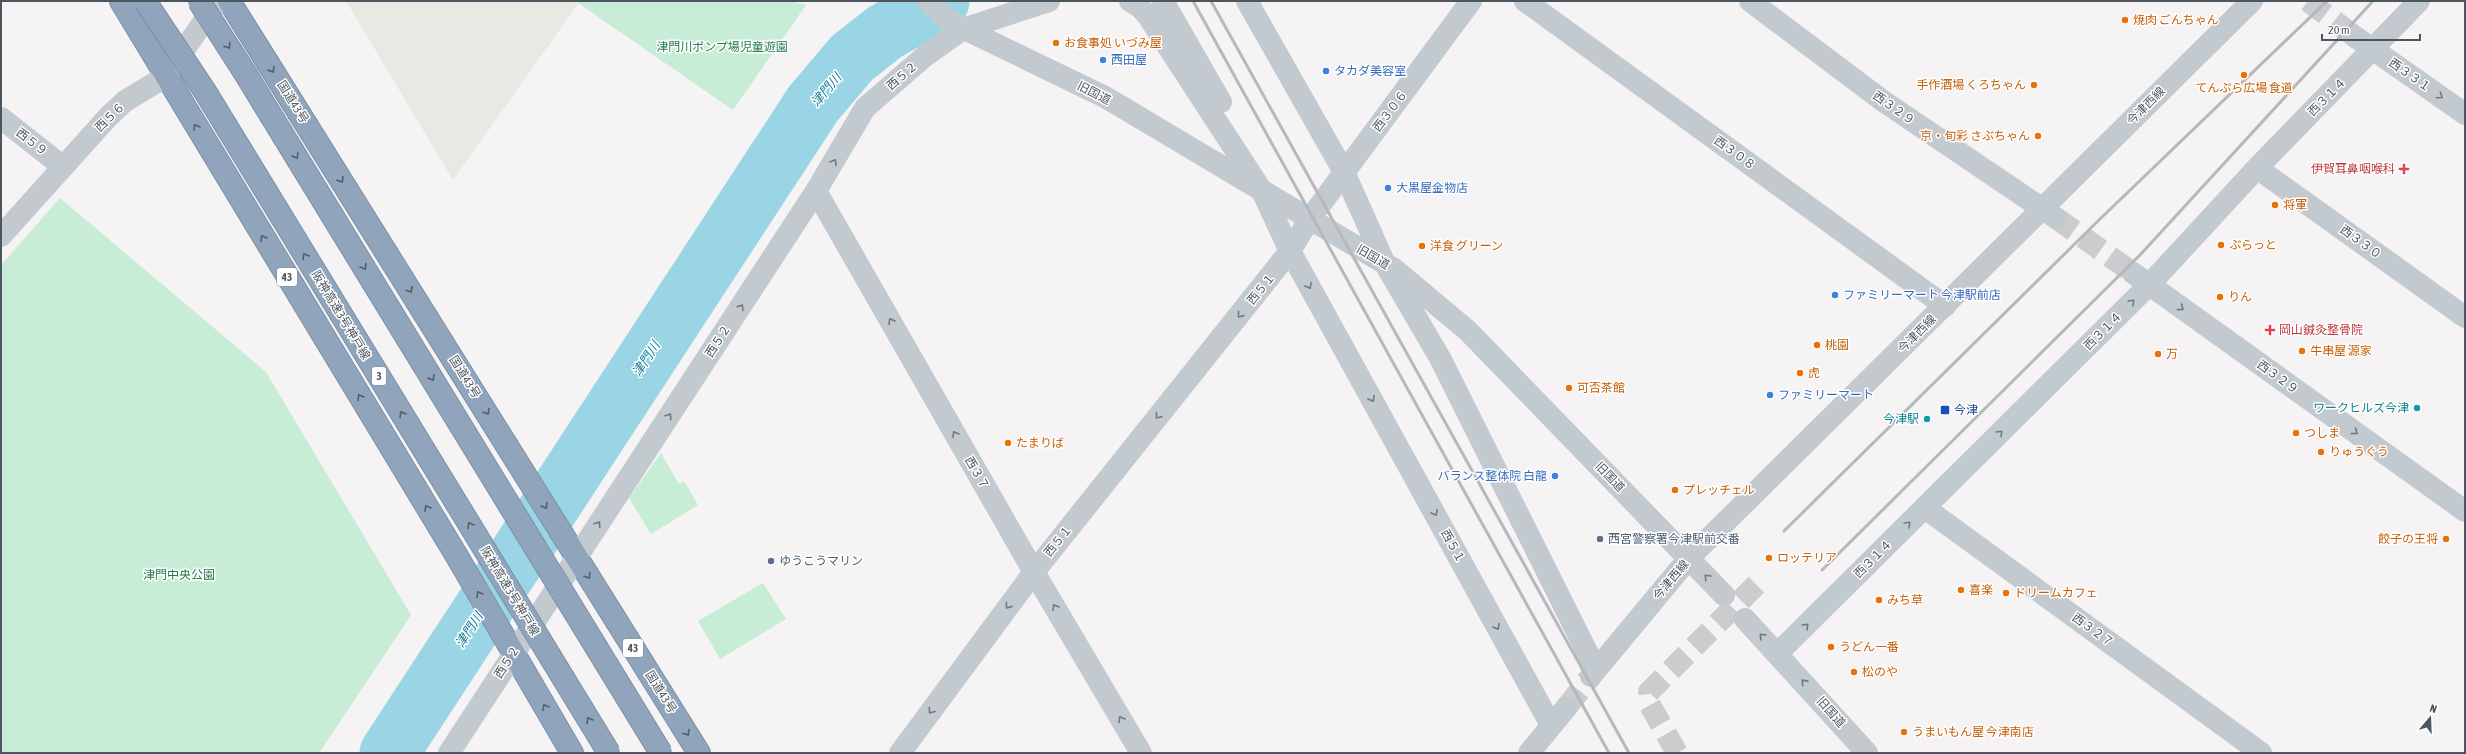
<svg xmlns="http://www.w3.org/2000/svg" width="2466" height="754" font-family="'Asap Condensed','Noto Sans JP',sans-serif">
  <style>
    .commercial { fill: #eae8e2 }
    .green { fill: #c7edd6 }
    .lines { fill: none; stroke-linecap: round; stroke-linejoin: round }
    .river { stroke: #99d5e5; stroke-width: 59 }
    .minor-tunnel { stroke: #cbccce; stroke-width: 22; stroke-dasharray: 22 11; stroke-linecap: butt }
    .highway-casing { stroke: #7b90a8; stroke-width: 24 }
    .minor { stroke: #c2cad0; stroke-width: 22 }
    .highway { stroke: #90a5bc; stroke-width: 22 }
    .rail { stroke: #b6b8bc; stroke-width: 3 }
    .highway-bridge-casing { stroke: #7b90a8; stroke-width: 24; stroke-linecap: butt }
    .highway-bridge { stroke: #90a5bc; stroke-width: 22 }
    .oneway { stroke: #535e68 }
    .oneway2 { stroke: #6f7981 }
    .food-dot { fill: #e8710a; stroke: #fff; stroke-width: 1.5 }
    .shop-dot { fill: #3f7fe0; stroke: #fff; stroke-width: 1.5 }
    .health-dot { fill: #e0444e; stroke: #fff; stroke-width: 1.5 }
    .culture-dot { fill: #0f9aa8; stroke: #fff; stroke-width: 1.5 }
    .transit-dot { fill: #1a4fb4; stroke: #fff; stroke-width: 1.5 }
    .service-dot { fill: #5c6f8a; stroke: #fff; stroke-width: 1.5 }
    .labels { text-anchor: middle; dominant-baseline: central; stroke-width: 3; stroke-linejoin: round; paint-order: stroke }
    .shield { fill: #fff; stroke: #82898f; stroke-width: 1 }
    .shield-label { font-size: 11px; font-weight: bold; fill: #4c565f }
    .food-label { font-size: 12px; fill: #c56008; stroke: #fff; text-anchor: start }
    .park-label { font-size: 12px; fill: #227b4f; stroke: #fff }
    .shop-label { font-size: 12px; fill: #366cbe; stroke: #fff; text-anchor: start }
    .street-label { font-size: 12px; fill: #4c565f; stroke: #fff }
    .health-label { font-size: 12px; fill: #be3a42; stroke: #fff; text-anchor: end }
    .culture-label { font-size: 12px; fill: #0d838f; stroke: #fff; text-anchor: end }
    .transit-label { font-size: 12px; fill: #164399; stroke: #fff; text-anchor: start }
    .service-label { font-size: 12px; fill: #4e5e75; stroke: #fff; text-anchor: start }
    .water-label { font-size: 13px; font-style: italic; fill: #1a809c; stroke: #fff }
  </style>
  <rect width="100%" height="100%" fill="#f5f3f3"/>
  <path class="commercial" d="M346,1H580L453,180Z"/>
  <path class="green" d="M580,1H790L806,5L733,110L578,3Z
    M60,198L266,372L411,615L319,753H1V265Z
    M661,453L679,484L684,481L698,505L651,534L629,498Z
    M763,583L786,619L720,659L698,621Z"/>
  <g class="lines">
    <path class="river" d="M389,753L813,104L852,58L885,32L940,1"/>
    <path class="minor-tunnel" d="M2308,1L2354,36
      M2056,218L2133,273
      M1566,708L1591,676
      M1677,753L1650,705L1649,692L1759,582"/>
    <defs>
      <path id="highway" d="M121,1L455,553L572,753
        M229,1L699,753"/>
    </defs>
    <use href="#highway" class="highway-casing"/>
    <path class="minor" d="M928,1L948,21L1105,97L1394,269L1468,331L1724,595
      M1130,1L1140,7L1148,16L1262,191L1290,251L1551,725
      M1163,1L1221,102
      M1247,1L1344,172L1385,264L1440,358L1596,670
      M1525,1L1945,306
      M1750,1L1883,101L2056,218
      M2354,36L2465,114
      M1,118L62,166
      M2257,168L2465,317
      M816,191L1034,572L1141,753
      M1,236L108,117L125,101L165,77L218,1
      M2133,273L2465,511
      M1925,508L2261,753
      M1745,619L1867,753
      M1778,653L2149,285L2257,168L2419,1
      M1591,676L1689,558L2252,1
      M449,753L816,191L865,108L925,56L963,29L1049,1
      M900,753L1034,572L1290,251L1309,220L1471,1
      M1529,753L1566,708"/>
    <use href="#highway" class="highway"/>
    <path class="rail" d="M1193,1L1609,753
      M1211,1L1629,753
      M1784,531L2100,219L2327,1
      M1822,570L2140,255L2373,1"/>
    <defs>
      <path id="highway-bridge" d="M145,1L206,93L609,753
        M199,1L245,73L661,753"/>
    </defs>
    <use href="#highway-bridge" class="highway-bridge-casing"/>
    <use href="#highway-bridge" class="highway-bridge"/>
  </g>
  <defs><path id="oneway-chevron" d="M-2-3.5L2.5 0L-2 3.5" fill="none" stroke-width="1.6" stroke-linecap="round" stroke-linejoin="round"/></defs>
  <g class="oneway">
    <use href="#oneway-chevron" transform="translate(228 46) rotate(57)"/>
    <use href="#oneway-chevron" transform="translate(272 70) rotate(58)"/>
    <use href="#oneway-chevron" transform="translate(196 127) rotate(-121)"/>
    <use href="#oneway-chevron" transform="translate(296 156) rotate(59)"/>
    <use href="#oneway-chevron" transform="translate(341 180) rotate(58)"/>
    <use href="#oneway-chevron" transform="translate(263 238) rotate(-121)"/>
    <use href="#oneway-chevron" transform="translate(305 256) rotate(-121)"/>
    <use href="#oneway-chevron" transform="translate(364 267) rotate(59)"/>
    <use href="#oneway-chevron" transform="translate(410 290) rotate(58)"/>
    <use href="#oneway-chevron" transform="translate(432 378) rotate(59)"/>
    <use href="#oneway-chevron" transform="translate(360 397) rotate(-121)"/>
    <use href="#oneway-chevron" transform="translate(487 412) rotate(58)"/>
    <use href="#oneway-chevron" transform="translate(402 414) rotate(-121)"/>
    <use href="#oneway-chevron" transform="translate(545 506) rotate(59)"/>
    <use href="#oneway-chevron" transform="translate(427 508) rotate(-121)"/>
    <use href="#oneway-chevron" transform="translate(470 525) rotate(-121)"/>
    <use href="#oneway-chevron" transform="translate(588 576) rotate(58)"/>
    <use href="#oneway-chevron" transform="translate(479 594) rotate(-121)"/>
    <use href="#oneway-chevron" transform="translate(545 707) rotate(-120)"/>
    <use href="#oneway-chevron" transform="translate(589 720) rotate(-121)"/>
    <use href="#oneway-chevron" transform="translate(687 733) rotate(58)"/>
  </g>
  <g class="oneway2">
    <use href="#oneway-chevron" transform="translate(2440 96) rotate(35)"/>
    <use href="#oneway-chevron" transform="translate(834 162) rotate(-60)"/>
    <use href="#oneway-chevron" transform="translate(1309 286) rotate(61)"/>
    <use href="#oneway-chevron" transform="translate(2132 302) rotate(-45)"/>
    <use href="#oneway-chevron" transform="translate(741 307) rotate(-57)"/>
    <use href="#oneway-chevron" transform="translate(2181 308) rotate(36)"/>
    <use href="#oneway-chevron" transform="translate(1240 315) rotate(129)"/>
    <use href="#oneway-chevron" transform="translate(891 321) rotate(-120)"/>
    <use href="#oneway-chevron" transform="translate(1372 399) rotate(61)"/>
    <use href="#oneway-chevron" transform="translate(669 416) rotate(-57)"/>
    <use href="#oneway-chevron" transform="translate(1158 416) rotate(129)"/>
    <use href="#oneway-chevron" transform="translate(2355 432) rotate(36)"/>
    <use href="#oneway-chevron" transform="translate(2000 433) rotate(-45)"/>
    <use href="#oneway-chevron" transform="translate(955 434) rotate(-120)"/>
    <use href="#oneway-chevron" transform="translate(1435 513) rotate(61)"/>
    <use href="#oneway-chevron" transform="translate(598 524) rotate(-56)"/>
    <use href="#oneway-chevron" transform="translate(1908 524) rotate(-45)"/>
    <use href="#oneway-chevron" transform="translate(1707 577) rotate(-133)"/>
    <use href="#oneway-chevron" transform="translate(1008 606) rotate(126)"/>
    <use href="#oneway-chevron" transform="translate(1055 607) rotate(-121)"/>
    <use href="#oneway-chevron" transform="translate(1806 626) rotate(-45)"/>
    <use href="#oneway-chevron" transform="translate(1497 627) rotate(61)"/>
    <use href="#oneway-chevron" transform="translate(1762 636) rotate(-134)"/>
    <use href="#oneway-chevron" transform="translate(1804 682) rotate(-132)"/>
    <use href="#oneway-chevron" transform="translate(931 711) rotate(126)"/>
    <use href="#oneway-chevron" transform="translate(1121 719) rotate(-121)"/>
  </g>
  <g class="food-dot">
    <circle cx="2125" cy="20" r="4"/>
    <circle cx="1056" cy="43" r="4"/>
    <circle cx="2244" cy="75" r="4"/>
    <circle cx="2034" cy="85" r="4"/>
    <circle cx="2038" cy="136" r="4"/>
    <circle cx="2275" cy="205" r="4"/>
    <circle cx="2221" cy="245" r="4"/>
    <circle cx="1422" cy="246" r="4"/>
    <circle cx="2220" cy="297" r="4"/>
    <circle cx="1817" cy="345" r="4"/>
    <circle cx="2302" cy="351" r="4"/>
    <circle cx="2158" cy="354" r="4"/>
    <circle cx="1800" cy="373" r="4"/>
    <circle cx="1569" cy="388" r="4"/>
    <circle cx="2296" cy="433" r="4"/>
    <circle cx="1008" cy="443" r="4"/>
    <circle cx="2321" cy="452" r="4"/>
    <circle cx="1675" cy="490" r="4"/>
    <circle cx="2446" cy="539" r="4"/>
    <circle cx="1769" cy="558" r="4"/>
    <circle cx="1961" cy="590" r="4"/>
    <circle cx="2006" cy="593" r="4"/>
    <circle cx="1879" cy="600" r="4"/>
    <circle cx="1831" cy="647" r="4"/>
    <circle cx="1854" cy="672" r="4"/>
    <circle cx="1904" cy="732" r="4"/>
  </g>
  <g class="shop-dot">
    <circle cx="1103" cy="60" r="4"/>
    <circle cx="1326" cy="71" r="4"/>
    <circle cx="1388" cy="188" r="4"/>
    <circle cx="1835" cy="295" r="4"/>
    <circle cx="1770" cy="395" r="4"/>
    <circle cx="1555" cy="476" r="4"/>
  </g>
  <g class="health-dot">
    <path d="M2402 163h4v4h4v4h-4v4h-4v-4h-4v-4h4z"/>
    <path d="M2268 324h4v4h4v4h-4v4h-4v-4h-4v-4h4z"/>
  </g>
  <g class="culture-dot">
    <circle cx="2417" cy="408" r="4"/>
    <circle cx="1927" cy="419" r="4"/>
  </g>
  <rect class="transit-dot" x="1940" y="405" width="10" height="10" rx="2"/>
  <g class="service-dot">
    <circle cx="1600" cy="539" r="4"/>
    <circle cx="771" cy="561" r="4"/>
  </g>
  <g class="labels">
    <g class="shield">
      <rect x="277" y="268" width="20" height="18" rx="3"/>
      <rect x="372" y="367" width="14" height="18" rx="3"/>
      <rect x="623" y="639" width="20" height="18" rx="3"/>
    </g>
    <g class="shield-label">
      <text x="287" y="277">43</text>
      <text x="379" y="376">3</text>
      <text x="633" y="648">43</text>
    </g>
    <g class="food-label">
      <text x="2133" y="20">焼肉 ごんちゃん</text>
      <text x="1064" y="43">お食事処 いづみ屋</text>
      <text x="2026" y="85" text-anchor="end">手作酒場 くろちゃん</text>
      <text x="2244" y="88" text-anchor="middle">てんぷら広場 食道</text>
      <text x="2030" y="136" text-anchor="end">京・旬彩 さぶちゃん</text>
      <text x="2283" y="205">将軍</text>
      <text x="2229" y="245">ぷらっと</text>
      <text x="1430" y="246">洋食 グリーン</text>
      <text x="2228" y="297">りん</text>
      <text x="1825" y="345">桃園</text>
      <text x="2310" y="351">牛串屋 源家</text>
      <text x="2166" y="354">万</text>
      <text x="1808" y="373">虎</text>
      <text x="1577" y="388">可否茶館</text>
      <text x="2304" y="433">つしま</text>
      <text x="1016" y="443">たまりば</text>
      <text x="2329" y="452">りゅうぐう</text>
      <text x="1683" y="490">プレッチェル</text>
      <text x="2438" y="539" text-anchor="end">餃子の王将</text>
      <text x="1777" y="558">ロッテリア</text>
      <text x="1969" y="590">喜楽</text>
      <text x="2014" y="593">ドリームカフェ</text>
      <text x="1887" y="600">みち草</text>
      <text x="1839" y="647">うどん一番</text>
      <text x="1862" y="672">松のや</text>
      <text x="1912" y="732">うまいもん屋 今津南店</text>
    </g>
    <g class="park-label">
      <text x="722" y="47">津門川ポンプ場児童遊園</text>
      <text x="179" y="575">津門中央公園</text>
    </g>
    <g class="shop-label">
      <text x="1111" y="60">西田屋</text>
      <text x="1334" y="71">タカダ美容室</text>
      <text x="1396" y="188">大黒屋金物店</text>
      <text x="1843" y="295">ファミリーマート 今津駅前店</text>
      <text x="1778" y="395">ファミリーマート</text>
      <text x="1547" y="476" text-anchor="end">バランス整体院 白龍</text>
    </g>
    <g class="street-label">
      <text transform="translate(2410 75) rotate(35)">西３３１</text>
      <text transform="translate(902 76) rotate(-41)">西５２</text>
      <text transform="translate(1094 93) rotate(27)">旧国道</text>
      <text transform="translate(2327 97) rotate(-45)">西３１４</text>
      <text transform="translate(293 102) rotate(58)">国道43号</text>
      <text transform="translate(2146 106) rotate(-45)">今津西線</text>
      <text transform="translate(1894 108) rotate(35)">西３２９</text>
      <text transform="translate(1390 111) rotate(-53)">西３０６</text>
      <text transform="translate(110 117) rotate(-44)">西５６</text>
      <text transform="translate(32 142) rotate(38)">西５９</text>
      <text transform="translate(1735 153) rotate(36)">西３０８</text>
      <text transform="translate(2361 242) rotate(36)">西３３０</text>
      <text transform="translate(1373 257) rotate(30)">旧国道</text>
      <text transform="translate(1261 289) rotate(-51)">西５１</text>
      <text transform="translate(341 315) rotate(59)">阪神高速3号神戸線</text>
      <text transform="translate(2103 331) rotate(-45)">西３１４</text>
      <text transform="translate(1917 334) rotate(-45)">今津西線</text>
      <text transform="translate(718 341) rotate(-57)">西５２</text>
      <text transform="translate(465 377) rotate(58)">国道43号</text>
      <text transform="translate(2278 377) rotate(36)">西３２９</text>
      <text transform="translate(977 473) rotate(60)">西３７</text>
      <text transform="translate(1610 477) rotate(46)">旧国道</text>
      <text transform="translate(1058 541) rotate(-51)">西５１</text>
      <text transform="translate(1453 546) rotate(61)">西５１</text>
      <text transform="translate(1873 559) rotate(-45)">西３１４</text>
      <text transform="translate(1671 580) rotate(-50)">今津西線</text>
      <text transform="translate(510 591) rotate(59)">阪神高速3号神戸線</text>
      <text transform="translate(2093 630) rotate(36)">西３２７</text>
      <text transform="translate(507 662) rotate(-57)">西５２</text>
      <text transform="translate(661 692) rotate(58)">国道43号</text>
      <text transform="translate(1831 712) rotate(48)">旧国道</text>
    </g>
    <g class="health-label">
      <text x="2395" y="169">伊賀耳鼻咽喉科</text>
      <text x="2279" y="330" text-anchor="start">岡山鍼灸整骨院</text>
    </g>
    <g class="culture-label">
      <text x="2409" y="408">ワークヒルズ今津</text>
      <text x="1919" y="419">今津駅</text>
    </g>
    <g class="transit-label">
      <text x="1954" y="410">今津</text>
    </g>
    <g class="service-label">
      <text x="1608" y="539">西宮警察署今津駅前交番</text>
      <text x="779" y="561">ゆうこうマリン</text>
    </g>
    <g class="water-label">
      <text transform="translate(826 90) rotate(-50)">津門川</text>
      <text transform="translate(646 359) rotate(-57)">津門川</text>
      <text transform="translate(469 630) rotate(-57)">津門川</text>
    </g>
  </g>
  <rect width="2466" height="754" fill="none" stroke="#4c565f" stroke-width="4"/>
  <g transform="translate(2430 718) rotate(19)" stroke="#ffffff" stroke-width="3" paint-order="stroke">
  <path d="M0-3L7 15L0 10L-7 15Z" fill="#4c565f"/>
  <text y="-6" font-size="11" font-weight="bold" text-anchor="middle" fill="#4c565f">N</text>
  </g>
  <path d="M2322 34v6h98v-6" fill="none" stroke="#4c565f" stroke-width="2"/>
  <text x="2328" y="34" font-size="12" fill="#4c565f" stroke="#ffffff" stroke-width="3" paint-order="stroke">20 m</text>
</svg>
